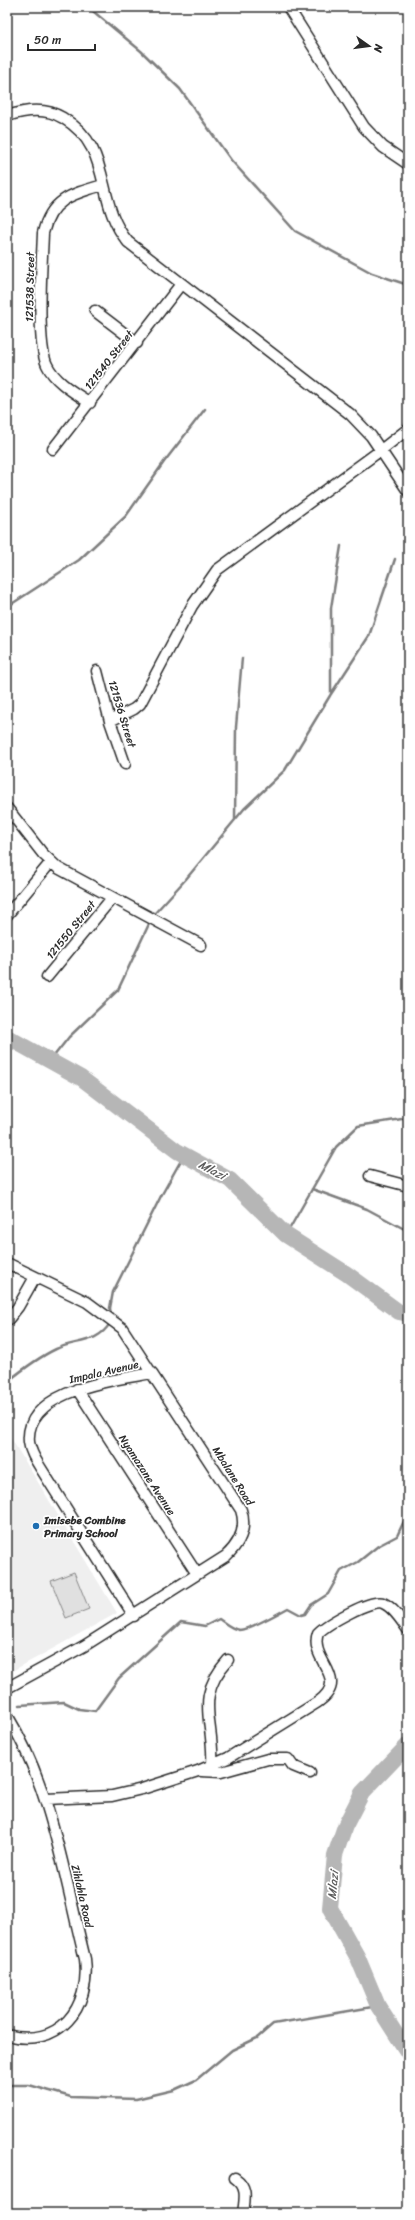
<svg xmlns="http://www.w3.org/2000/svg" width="415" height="2220" font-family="Sriracha,sans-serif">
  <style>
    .built { fill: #efefef }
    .green { fill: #e0e0e0; stroke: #868686 }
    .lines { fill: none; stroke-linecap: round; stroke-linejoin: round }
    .stream { stroke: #7e7e7e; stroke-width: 2.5 }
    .river { stroke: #b6b6b6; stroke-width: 16 }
    .minor-casing { stroke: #2b2b2b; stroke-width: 13 }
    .minor { stroke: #fff; stroke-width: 10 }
    .poi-dot { fill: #1f6fb2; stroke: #fff; stroke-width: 1.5 }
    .labels { text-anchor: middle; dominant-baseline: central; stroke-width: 3.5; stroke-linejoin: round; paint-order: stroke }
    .street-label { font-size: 11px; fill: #2b2b2b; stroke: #fff }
    .poi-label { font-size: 11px; font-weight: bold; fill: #2b2b2b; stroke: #fff; text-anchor: start }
    .water-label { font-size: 12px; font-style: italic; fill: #5c5c5c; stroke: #fff }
  </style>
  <rect width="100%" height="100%" fill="#fff"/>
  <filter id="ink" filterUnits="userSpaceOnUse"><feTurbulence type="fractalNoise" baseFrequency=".025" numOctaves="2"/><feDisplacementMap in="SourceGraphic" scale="8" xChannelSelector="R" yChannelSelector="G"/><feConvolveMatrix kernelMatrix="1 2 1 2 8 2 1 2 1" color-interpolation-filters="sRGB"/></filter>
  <g filter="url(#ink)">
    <path class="built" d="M7,1435L12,1440L44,1492L117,1613L7,1674Z"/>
    <path class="green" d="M74,1572L89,1609L66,1618L51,1581Z"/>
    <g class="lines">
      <path class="stream" d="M88,7L141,51L180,89L231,160L295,231L372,273L408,285
        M7,607L79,560L126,516L164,462L205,409
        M331,694V608L341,546
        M235,819L236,727L242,658
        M154,914L186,879L244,809L285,770L331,694L369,636L395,559
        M50,1061L69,1037L118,990L149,924
        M312,1189L367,1209L408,1231
        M286,1235L336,1147L358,1126L408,1118
        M111,1316L110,1308L113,1292L161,1196L184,1155
        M7,1382C22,1370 39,1357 56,1349C75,1340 98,1344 110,1323
        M20,1705L64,1702L79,1709L95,1711L119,1678L181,1622L205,1626L219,1619C225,1623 231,1629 239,1630C248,1630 279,1613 288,1608L301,1615L305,1614L311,1605L328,1594L341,1571L358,1562L378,1546L397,1536L404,1521L408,1519
        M7,2085H29L71,2097L136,2099L174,2090L196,2080L232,2050L257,2038L273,2024L378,2006"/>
      <path class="river" d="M7,1037L81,1078L177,1151L230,1180L286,1235L347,1274L399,1312L408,1314
        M408,1745L362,1793L345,1826L335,1855L330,1908L358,1958L378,2006L408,2053"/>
      <defs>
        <path id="minor" d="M288,7L364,127L383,147L408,164
          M7,116C25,110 46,107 63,118C114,148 94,202 128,242L350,414L371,436L408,491
          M95,311L137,343
          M90,403C75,393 55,382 47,365C36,342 42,262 43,233C51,199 72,194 103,185
          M53,449L181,284
          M97,671L110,721L125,764
          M110,721L134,709L140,704L192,606L217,570L381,450L408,429
          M7,808L43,854L58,868L201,945
          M7,915L51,862
          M47,977L112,898
          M370,1176L408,1186
          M7,1263L87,1302L122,1328L241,1510C247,1528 240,1543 226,1556L84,1646L7,1688
          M7,1321L18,1307L35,1277
          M77,1389L197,1574
          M134,1616L40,1467C35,1459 30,1451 29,1442C24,1389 117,1380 152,1373
          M7,1715C52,1789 64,1876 85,1959C91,2008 59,2049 7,2035
          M212,1765C215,1721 193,1699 228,1660
          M201,1771L221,1772L268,1759H288L293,1766L310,1773
          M46,1799L112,1796L142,1789L198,1771L228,1758L318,1702C352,1678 308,1661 318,1633C327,1624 372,1598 383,1603C394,1608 402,1621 408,1630
          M235,2178C248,2187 245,2198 243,2213"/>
      </defs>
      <use href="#minor" class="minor-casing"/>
      <use href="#minor" class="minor"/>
    </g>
  </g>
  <circle class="poi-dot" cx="36" cy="1526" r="4"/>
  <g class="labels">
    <g class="street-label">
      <text transform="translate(30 287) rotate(-89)">121538 Street</text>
      <text transform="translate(109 360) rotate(-52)">121540 Street</text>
      <text transform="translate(122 714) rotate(73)">121536 Street</text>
      <text transform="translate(71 930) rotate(-51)">121550 Street</text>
      <text transform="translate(104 1372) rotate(-13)">Impala Avenue</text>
      <text transform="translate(147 1475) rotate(57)">Nyamazane Avenue</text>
      <text transform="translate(233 1476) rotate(58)">Mbalane Road</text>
      <text transform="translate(82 1896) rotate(77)">Zihlahla Road</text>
    </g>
    <g class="poi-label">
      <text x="44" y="1520">Imisebe Combine<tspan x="44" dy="13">Primary School</tspan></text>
    </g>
    <g class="water-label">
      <text transform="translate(212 1170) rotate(28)">Mlazi</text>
      <text transform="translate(333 1885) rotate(-85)">Mlazi</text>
    </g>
  </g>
  <rect width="415" height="2220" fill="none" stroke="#fff" stroke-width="24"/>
  <rect x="12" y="12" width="391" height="2196" fill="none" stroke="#2b2b2b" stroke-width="1.5" filter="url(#ink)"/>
  <g transform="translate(369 46) rotate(104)" stroke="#ffffff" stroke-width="3" paint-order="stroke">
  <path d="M0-3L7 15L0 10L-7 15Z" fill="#2b2b2b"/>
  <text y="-6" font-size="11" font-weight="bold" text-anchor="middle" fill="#2b2b2b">N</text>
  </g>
  <path d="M28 44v6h67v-6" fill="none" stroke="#2b2b2b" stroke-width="2"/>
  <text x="34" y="44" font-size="12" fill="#2b2b2b" stroke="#ffffff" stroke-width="3" paint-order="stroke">50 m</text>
</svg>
